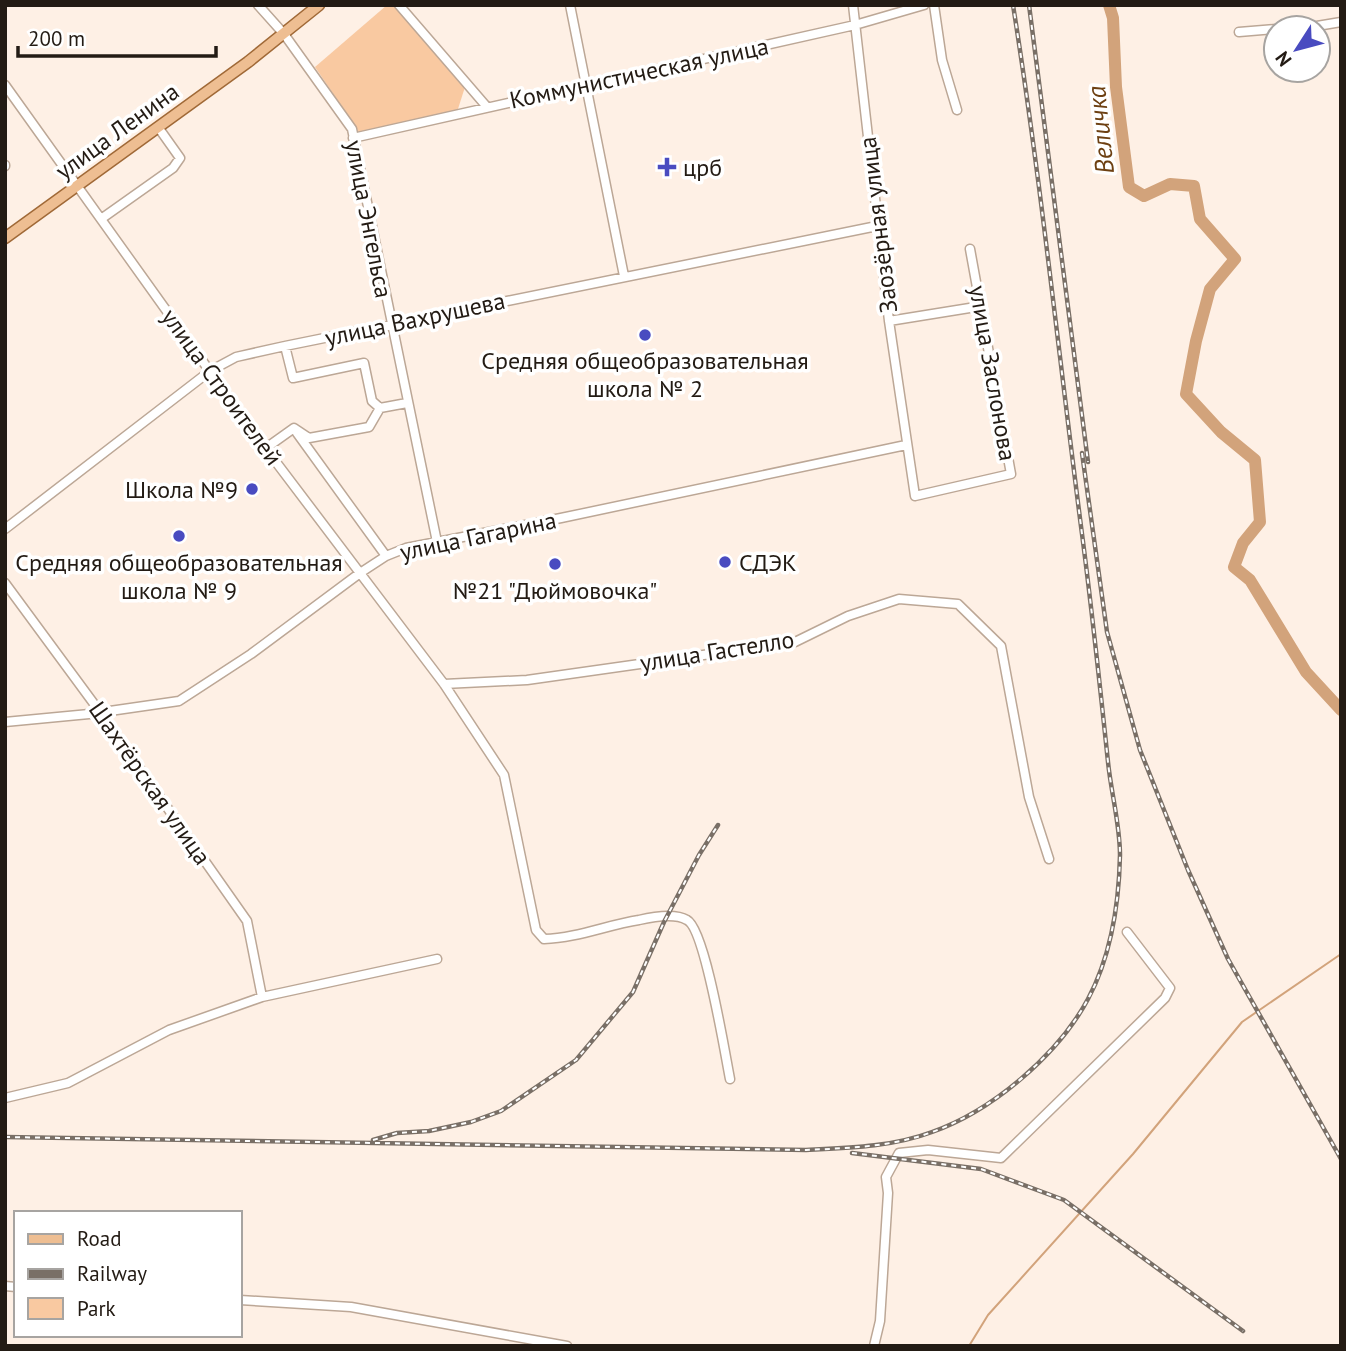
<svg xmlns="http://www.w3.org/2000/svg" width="1346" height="1351" font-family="'PT Sans',sans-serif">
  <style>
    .green { fill: #f9c9a1 }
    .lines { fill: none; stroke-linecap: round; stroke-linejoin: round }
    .stream { stroke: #d2a37b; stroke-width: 2 }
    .river { stroke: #d2a37b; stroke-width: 12 }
    .minor-casing { stroke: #bca796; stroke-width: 11 }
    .major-casing { stroke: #a06937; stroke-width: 13 }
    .minor { stroke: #fff; stroke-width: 8 }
    .major { stroke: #eebe92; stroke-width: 10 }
    .rail-casing { stroke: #796f66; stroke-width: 4.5 }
    .rail { stroke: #fff; stroke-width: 2; stroke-dasharray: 5; stroke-linecap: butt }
    .poi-dot { fill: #494bc0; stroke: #fff; stroke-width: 2.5 }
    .labels { text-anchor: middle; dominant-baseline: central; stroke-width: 7; stroke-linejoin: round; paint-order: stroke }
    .street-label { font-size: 24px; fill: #231b14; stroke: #fff }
    .poi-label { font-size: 24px; fill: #231b14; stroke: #fff }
    .water-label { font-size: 26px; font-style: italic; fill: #6d4012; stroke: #fff }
  </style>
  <rect width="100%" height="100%" fill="#fef0e5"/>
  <path class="green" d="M387,5H396L465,87L457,112L359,132L315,67Z"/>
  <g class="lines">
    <path class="stream" d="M969,1346L988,1315L1133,1154L1242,1022L1341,954"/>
    <path class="river" d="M1109,5L1113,18L1116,87L1129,187L1144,196L1170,184L1194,186L1200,219L1235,259L1210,289L1196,341L1186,394L1221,432L1255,460L1260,522L1243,543L1234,567L1250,580L1306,672L1341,710"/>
    <defs>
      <path id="minor" d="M258,5L284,34L352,129L437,542
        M399,5L487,107
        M570,5L624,276
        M853,5L889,321L915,496L1011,474L970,249
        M934,5L942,60L957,110
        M1305,28L1341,22
        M1239,32L1276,29
        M5,85L254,433L444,684L504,775L536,930L544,939C577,938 607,925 639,920C652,917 675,913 687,920C705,929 725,1054 730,1079
        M353,138L855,25L924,5
        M5,165V166
        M101,219L173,168L180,158L158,127
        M889,321L982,306
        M285,346L293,378L364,363L372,401L380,408
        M297,433L386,556
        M266,448L294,428L309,438L369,427L380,408L407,403
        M5,529L210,371L236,357L285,346L877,226
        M5,583L100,712L247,921L262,997
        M444,684L527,680L795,642L848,616L899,599L958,604L1001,646L1029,797L1049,859
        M5,722L89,714L179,701L251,654L360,573L386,556L406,548L561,518L906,445
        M5,1098L68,1083L169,1030L262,997L437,959
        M5,1286L16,1287
        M240,1300L351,1307L567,1346
        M874,1346L880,1321L888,1193L886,1177L899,1153L928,1150L1001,1158L1165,998L1170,988L1127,932"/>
      <path id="major" d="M5,238L248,62L319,5"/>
    </defs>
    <use href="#minor" class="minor-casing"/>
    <use href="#major" class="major-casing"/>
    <use href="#minor" class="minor"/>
    <use href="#major" class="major"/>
    <defs>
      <path id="rail" d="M1029,5L1088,462
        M1082,453L1107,632L1140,750L1188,870L1228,959L1341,1159
        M5,1137L806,1150C848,1148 892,1147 932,1132C992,1111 1058,1055 1088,999C1111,956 1119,903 1120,855C1120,825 1111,792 1108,762C1100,686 1092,610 1082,534C1059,358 1041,181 1013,5
        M373,1140L397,1133L429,1131L471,1122L501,1111L576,1060L633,992L664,922L699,855L718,825
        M852,1153L981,1169L1064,1200L1243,1331"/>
    </defs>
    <use href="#rail" class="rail-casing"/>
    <use href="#rail" class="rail"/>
  </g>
  <g class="poi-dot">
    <path d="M663.5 156.5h7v7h7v7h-7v7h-7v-7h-7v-7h7z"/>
    <circle cx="645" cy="335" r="7"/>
    <circle cx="252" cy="489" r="7"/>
    <circle cx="179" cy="536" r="7"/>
    <circle cx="725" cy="562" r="7"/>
    <circle cx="555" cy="564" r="7"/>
  </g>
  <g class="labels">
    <g class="street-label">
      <text transform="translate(639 73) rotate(-12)">Коммунистическая улица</text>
      <text transform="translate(117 131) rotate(-36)">улица Ленина</text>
      <text transform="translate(369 219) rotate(79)">улица Энгельса</text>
      <text transform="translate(878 225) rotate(-97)">Заозёрная улица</text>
      <text transform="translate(415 319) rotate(-12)">улица Вахрушева</text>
      <text transform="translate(993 373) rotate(80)">улица Заслонова</text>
      <text transform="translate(222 387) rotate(54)">улица Строителей</text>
      <text transform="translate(478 536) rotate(-12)">улица Гагарина</text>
      <text transform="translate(717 651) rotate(-9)">улица Гастелло</text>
      <text transform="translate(150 783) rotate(55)">Шахтёрская улица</text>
    </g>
    <g class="poi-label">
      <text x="683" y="167" text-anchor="start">црб</text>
      <text x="645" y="360">Средняя общеобразовательная<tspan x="645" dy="28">школа № 2</tspan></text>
      <text x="238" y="489" text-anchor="end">Школа №9</text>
      <text x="179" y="562">Средняя общеобразовательная<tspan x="179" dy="28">школа № 9</tspan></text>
      <text x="739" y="562" text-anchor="start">СДЭК</text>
      <text x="555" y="590">№21 "Дюймовочка"</text>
    </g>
    <g class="water-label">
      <text transform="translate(1100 130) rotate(-96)">Величка</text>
    </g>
  </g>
  <rect width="1346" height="1351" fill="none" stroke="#231b14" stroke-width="14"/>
  <rect x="14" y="1211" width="228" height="126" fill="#ffffff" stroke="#a7a4a1" stroke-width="2"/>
  <rect x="28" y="1234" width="35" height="10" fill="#eebe92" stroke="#a7a4a1" stroke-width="2"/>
  <text x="77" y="1246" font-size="21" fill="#231b14">Road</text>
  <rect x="28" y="1269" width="35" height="10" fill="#796f66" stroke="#a7a4a1" stroke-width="2"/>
  <text x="77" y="1281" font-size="21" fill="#231b14">Railway</text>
  <rect x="28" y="1298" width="35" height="21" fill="#f9c9a1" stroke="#a7a4a1" stroke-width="2"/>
  <text x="77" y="1316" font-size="21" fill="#231b14">Park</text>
  <g transform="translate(1297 49) rotate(234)"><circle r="33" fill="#ffffff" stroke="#a7a4a1" stroke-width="2"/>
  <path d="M0-5L12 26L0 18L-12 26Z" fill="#494bc0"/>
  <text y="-10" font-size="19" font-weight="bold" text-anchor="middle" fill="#231b14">N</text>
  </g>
  <path d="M18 46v10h198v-10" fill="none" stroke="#231b14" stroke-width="3.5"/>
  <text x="28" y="46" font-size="21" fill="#231b14" stroke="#ffffff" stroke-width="5" paint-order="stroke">200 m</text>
</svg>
